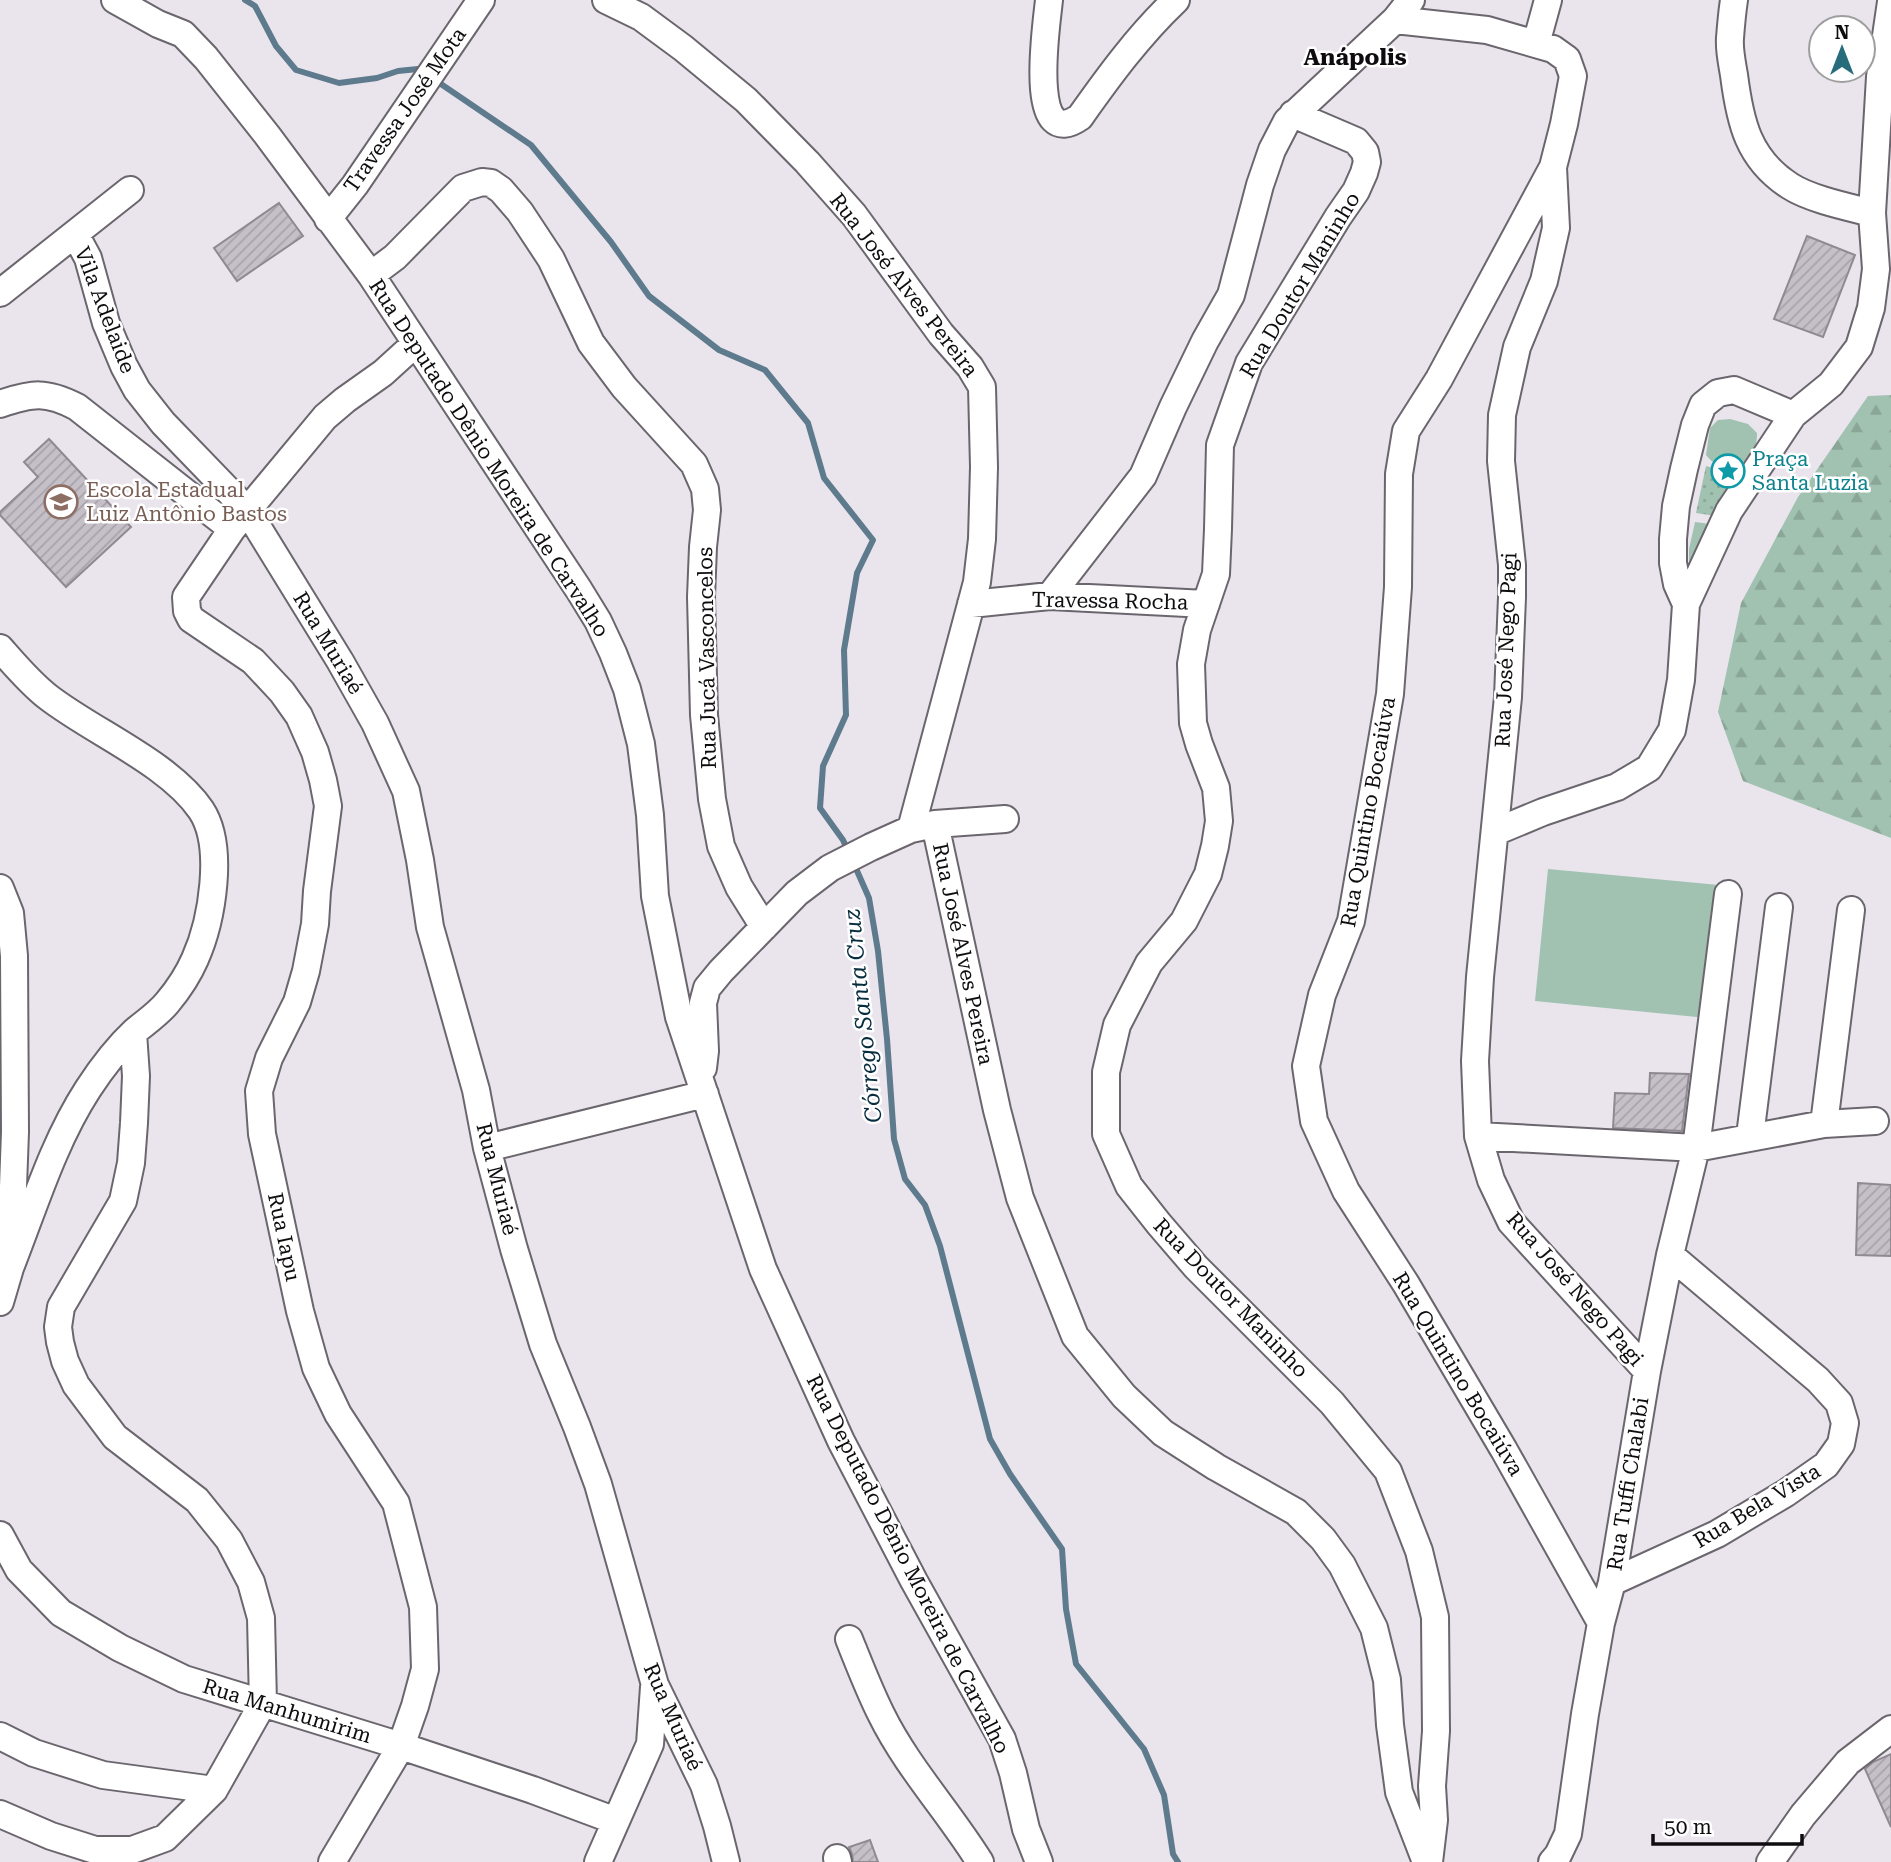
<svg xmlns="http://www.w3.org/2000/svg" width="1891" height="1862" font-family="'Roboto Serif',serif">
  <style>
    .forest { fill: url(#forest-firs) }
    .park { fill: url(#park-dots) }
    .garden { fill: #a1c2b1 }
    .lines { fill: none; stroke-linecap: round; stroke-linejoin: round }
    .stream { stroke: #5e7b8d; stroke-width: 6 }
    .building { fill: url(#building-hatch); stroke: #8f8991; stroke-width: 2 }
    .minor-casing { stroke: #6b666e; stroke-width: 30 }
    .minor { stroke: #fff; stroke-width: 26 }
    .labels { text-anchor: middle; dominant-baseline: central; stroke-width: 5; stroke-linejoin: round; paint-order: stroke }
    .street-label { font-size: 21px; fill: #0e0c0f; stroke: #fff }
    .culture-label { font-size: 21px; fill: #0d838f; stroke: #fff; text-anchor: start }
    .education-label { font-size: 21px; fill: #785e54; stroke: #fff; text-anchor: start }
    .neighbourhood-label { font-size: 23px; font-weight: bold; fill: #0e0c0f; stroke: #fff }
    .water-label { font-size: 23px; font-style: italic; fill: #082d3f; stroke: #fff }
  </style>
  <defs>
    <pattern id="forest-firs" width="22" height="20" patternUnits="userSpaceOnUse" patternTransform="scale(1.75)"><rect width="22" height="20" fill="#a1c2b1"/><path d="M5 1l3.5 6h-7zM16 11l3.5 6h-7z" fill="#89a697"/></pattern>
    <pattern id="park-dots" width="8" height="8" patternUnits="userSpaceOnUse" patternTransform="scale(1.75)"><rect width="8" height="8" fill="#a1c2b1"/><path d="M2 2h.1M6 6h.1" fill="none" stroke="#89a697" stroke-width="1.8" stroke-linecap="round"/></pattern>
    <pattern id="building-hatch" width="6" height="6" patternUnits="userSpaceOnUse" patternTransform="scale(1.75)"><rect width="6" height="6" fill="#c5bfc7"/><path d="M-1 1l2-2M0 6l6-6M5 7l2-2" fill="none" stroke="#a8a3aa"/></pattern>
  </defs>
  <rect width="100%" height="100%" fill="#eae4ed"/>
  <path class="forest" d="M1891,395V838L1743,781L1718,712L1741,603L1798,497L1868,396Z"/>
  <path class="park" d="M1706,466L1739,475L1723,517L1696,513Z"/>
  <path class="garden" d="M1730,419L1748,424L1757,433C1758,463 1726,481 1706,455L1710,428L1718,420Z
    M1695,522L1718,525L1693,565L1689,563V549Z
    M1548,869L1719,885L1707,1018L1535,1001Z"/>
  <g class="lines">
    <path class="stream" d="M245,0L255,6L276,46L296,70L339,83L377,78L398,71L418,69L423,72
      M435,80L531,145L611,242L649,296L719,350L765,370L808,423L824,478L873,540L857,573L844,650L846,715L823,766L820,808L843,840L848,851
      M854,864L869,898L878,951L887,1039L894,1139L905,1179L925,1205L940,1246L990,1439L1010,1474L1062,1549L1066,1609L1076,1664L1144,1749L1164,1795L1173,1854L1178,1862"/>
  </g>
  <path class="building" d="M279,203L303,236L237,281L214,248Z
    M1807,236L1855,255L1823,337L1774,319Z
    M49,439L131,527L66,587L0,515V512L38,477L24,462Z
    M1650,1073L1689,1074L1682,1131L1613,1128L1615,1093L1649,1094Z
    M1858,1183L1891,1185V1256L1856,1255Z
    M1891,1754V1827L1865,1769L1873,1762Z
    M870,1840L878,1862H853L852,1854L849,1847Z"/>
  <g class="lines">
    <defs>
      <path id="minor" d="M115,0L158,24L183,34L206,58L267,135L371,275L579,590L598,621L613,653L627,689L641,744L650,815L655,896L679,1017L763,1269L841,1441L914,1581L1002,1739L1013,1773L1026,1829L1039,1862
        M606,0L641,17L683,48L746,100L807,162L854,215L941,334L970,367L982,387L984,467L982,539L977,582L911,829
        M1049,0C1047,21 1026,155 1080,117C1109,76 1139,35 1176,0
        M1734,0C1732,13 1731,25 1730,38C1729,50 1732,63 1734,75C1740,122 1748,159 1790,186C1810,199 1848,207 1872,213
        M1395,20L1487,30L1553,49L1567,59L1573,76L1564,124L1553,167L1556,228L1544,281L1517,347L1502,415L1501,461L1512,565V597L1508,697L1480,977L1475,1061L1478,1136L1491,1180L1511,1222L1647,1371
        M1536,44L1548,0
        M1293,114L1356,141L1365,152L1367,162L1364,173L1356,191L1338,217L1249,363L1220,445L1218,529L1216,574L1197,630L1191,664L1193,723L1199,744L1216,788L1219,821L1215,846L1208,874L1184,921L1149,963L1117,1025L1106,1072V1134L1129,1186L1159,1224L1196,1267L1332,1403L1388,1471L1419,1551L1435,1617L1436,1731L1432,1786L1434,1820L1429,1862
        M1553,167L1439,379L1406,431L1399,474L1398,587L1390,694L1351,921L1322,995L1306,1066L1314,1121L1346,1191L1406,1284L1504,1450L1601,1623
        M328,219L355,185L481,0
        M75,234L88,258L106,323L124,366L137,390L163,423L247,510L340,661L375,723L406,791L420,860L430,927L476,1090L487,1148L514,1249L543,1344L577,1427L598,1484L655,1685L704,1785L717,1826L726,1862
        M371,275L395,257L463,188L482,182L491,183L501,190L520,212L551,259L591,343L624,387L694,464L705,489L707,510L703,547L701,597L704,715L712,799L721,846L739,887L764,927
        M0,293L130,190
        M0,404C33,393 46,391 77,407L232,529
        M1050,596L1143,476L1173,407L1205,341L1231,295L1260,185L1272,150L1287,121L1395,20L1411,0
        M971,604L1050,596L1206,604
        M1686,604L1677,584L1673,563V539L1676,506L1684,469L1695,425L1703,405L1718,393L1734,390L1793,415
        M0,648C15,665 30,683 48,697C93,732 169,763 201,810C225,846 212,921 195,959C188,975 178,990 167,1003C158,1014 146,1022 135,1031C118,1047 101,1069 88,1089C53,1143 34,1207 10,1268
        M935,824L1005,819
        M1495,832L1543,812L1617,787L1649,768L1672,730L1681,680L1686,604L1729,511L1793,415L1831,384L1859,347L1871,308L1876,269L1872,213L1880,77L1891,2
        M0,888L10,913L14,956L15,1132L10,1268L0,1302
        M703,1068L705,1051L703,1003L707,988L721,971L797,893L830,868L871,847L911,829L935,824L997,1110L1020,1198L1075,1336L1124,1396L1163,1433L1216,1467L1296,1512L1323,1539L1342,1565L1374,1628L1387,1680L1390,1725L1399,1792L1426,1862
        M1824,1124L1851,910
        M1478,1136L1696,1148L1824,1124L1875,1121
        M1750,1136L1779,907
        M487,1148L705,1094
        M0,1535L19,1570L61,1613L120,1648L184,1679L401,1746L533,1790L616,1821
        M1612,1582L1717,1534L1786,1493L1826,1465L1841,1444L1845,1423L1839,1403L1818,1380L1670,1255
        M849,1639C859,1664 869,1690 881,1714C907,1767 949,1812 980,1862
        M0,1736L34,1753L103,1775L214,1790
        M0,1814L51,1836L95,1850H132L165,1838L214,1790L263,1703L261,1618L251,1582L229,1540L197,1500L115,1437L76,1385L65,1361L60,1342L58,1327L61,1307L123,1201L131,1163L134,1123L136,1076L133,1033
        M837,1858L838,1862
        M332,1862L401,1746L415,1706L425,1669L423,1607L396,1503L338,1414L316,1368L300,1311L262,1134L259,1091L269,1058L297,1002L306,971L315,924L317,891L328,806L323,780L315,752L299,716L282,692L253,661L191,619L187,611L186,597L232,529L325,417L345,400L383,373L416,343
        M598,1862L650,1744L654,1687
        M1552,1862L1558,1855L1568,1834L1585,1714L1601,1623L1612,1582L1647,1371L1670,1255L1696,1148L1728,894
        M1770,1862L1803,1815L1848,1762L1891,1729"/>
    </defs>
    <use href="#minor" class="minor-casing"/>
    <use href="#minor" class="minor"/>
  </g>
  <defs>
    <symbol id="sight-ring" viewBox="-11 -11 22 22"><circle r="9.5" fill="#fff" stroke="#0f9aa8" stroke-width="1.5"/><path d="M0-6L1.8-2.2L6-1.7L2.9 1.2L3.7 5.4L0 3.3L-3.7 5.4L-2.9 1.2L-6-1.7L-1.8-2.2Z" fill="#0f9aa8"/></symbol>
    <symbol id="school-ring" viewBox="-11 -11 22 22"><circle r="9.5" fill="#fff" stroke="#8d6e63" stroke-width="1.5"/><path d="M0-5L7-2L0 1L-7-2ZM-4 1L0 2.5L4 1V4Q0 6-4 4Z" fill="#8d6e63"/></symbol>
  </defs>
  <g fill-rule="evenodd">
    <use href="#sight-ring" x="1709" y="452" width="38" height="38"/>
    <use href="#school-ring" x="42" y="483" width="38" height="38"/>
  </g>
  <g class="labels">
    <g class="street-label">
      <text transform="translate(405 110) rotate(-55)">Travessa José Mota</text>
      <text transform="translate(904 285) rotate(52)">Rua José Alves Pereira</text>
      <text transform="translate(1300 285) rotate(-59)">Rua Doutor Maninho</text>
      <text transform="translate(105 310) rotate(69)">Vila Adelaide</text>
      <text transform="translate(489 458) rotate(57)">Rua Deputado Dênio Moreira de Carvalho</text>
      <text transform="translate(1110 601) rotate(1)">Travessa Rocha</text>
      <text transform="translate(328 643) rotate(59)">Rua Muriaé</text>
      <text transform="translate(1506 650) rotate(-88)">Rua José Nego Pagi</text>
      <text transform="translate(707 658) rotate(-91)">Rua Jucá Vasconcelos</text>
      <text transform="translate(1368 812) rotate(-80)">Rua Quintino Bocaiúva</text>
      <text transform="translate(963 954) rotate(78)">Rua José Alves Pereira</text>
      <text transform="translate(497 1179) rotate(76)">Rua Muriaé</text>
      <text transform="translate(284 1237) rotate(78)">Rua Iapu</text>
      <text transform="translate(1575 1289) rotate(49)">Rua José Nego Pagi</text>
      <text transform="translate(1231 1298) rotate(46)">Rua Doutor Maninho</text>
      <text transform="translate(1458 1374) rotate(59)">Rua Quintino Bocaiúva</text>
      <text transform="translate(1628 1484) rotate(-81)">Rua Tuffi Chalabi</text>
      <text transform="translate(1757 1506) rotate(-31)">Rua Bela Vista</text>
      <text transform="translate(908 1564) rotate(63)">Rua Deputado Dênio Moreira de Carvalho</text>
      <text transform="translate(287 1711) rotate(17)">Rua Manhumirim</text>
      <text transform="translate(673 1717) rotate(66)">Rua Muriaé</text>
    </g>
    <g class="culture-label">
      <text x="1752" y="459">Praça<tspan x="1752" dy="24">Santa Luzia</tspan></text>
    </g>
    <g class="education-label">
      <text x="86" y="490">Escola Estadual<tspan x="86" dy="24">Luiz Antônio Bastos</tspan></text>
    </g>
    <g class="neighbourhood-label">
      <text x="1355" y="57">Anápolis</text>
    </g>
    <g class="water-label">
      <text transform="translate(863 1016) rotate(-96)">Córrego Santa Cruz</text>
    </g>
  </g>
  <g transform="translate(1842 49)"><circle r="33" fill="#ffffff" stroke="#9f9e9f" stroke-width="2"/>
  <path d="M0-5L12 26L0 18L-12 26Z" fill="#276c7b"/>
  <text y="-10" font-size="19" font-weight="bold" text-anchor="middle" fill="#0e0c0f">N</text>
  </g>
  <path d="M1653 1834v10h149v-10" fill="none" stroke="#0e0c0f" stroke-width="3.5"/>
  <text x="1664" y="1834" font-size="21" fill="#0e0c0f" stroke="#ffffff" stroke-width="5" paint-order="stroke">50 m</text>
</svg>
